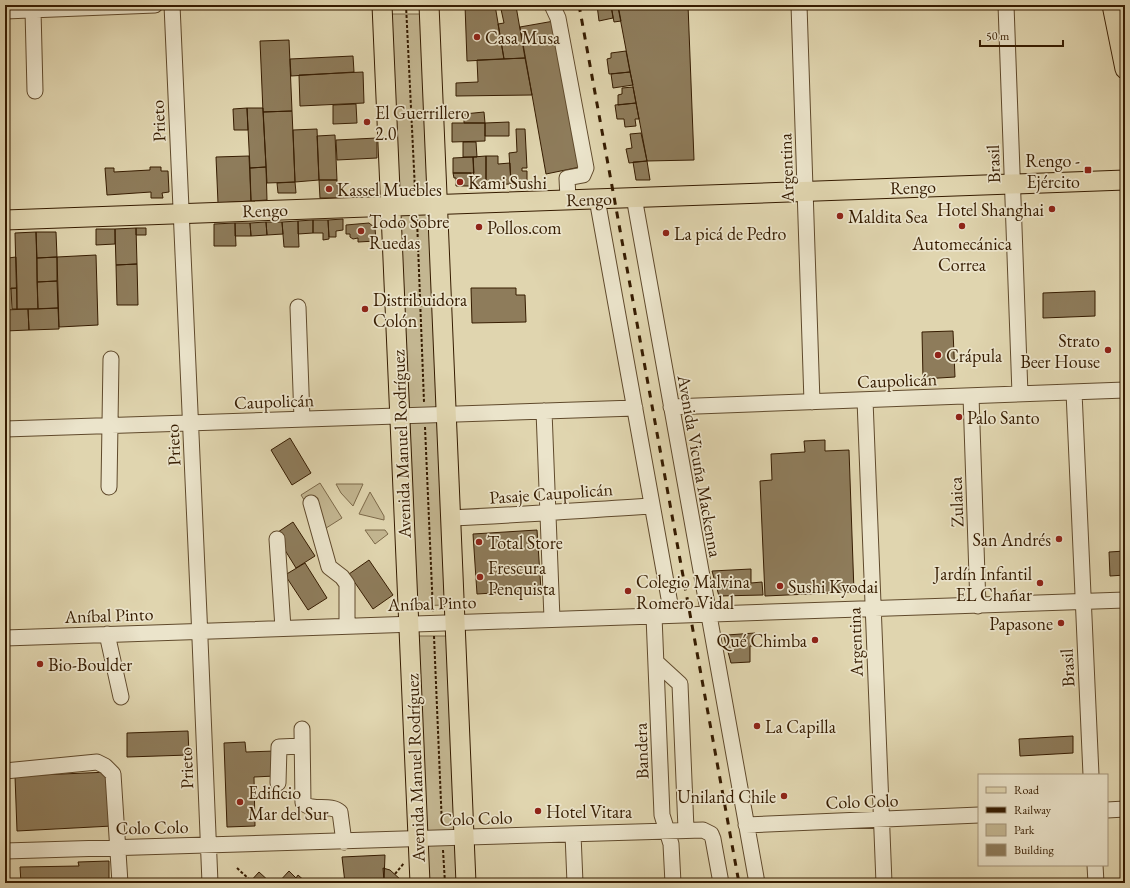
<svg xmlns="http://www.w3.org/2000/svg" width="1130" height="888" font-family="'EB Garamond',serif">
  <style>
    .green { fill: #c3b691; stroke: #7c6949 }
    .building { fill: #8e7c5b; stroke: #361c01 }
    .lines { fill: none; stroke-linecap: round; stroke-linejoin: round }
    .minor-casing { stroke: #604a2c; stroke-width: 17 }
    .major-casing { stroke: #361c01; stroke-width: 21 }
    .path { stroke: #361c01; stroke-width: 2; stroke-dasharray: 3 2; stroke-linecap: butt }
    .minor { stroke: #ebe4cb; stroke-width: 15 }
    .major { stroke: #e0d5af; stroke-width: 19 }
    .rail { stroke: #361c01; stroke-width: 3; stroke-dasharray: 7 7; stroke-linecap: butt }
    .poi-dot { fill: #8f2418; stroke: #ebe4cb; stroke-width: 1.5 }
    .labels { text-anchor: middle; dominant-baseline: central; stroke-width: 3.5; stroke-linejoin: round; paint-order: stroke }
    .poi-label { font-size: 18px; fill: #361c01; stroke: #ebe4cb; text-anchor: start }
    .street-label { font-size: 18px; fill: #361c01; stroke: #ebe4cb }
  </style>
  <rect width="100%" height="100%" fill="#e0d5af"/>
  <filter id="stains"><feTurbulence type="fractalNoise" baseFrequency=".005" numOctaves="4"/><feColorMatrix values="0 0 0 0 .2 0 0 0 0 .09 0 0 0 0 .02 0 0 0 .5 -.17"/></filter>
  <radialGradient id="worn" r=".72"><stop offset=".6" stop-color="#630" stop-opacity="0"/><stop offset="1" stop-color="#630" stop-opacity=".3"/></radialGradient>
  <path class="green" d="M392,14H421L445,605L410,606Z
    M320,483L342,518L323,530L301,495Z
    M336,484H363L353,506L341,493Z
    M370,492L384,516V520L359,514Z
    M365,530H385L388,534L375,544Z
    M414,636H451L460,883H428Z"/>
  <path class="building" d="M465,5H495L504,59L467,61Z
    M597,5H611L613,18L599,21Z
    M611,5H618L621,21L614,22Z
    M626,5H688L694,160L647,161L618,7H626Z
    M516,6L525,58L504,59L498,24L504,23L501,9Z
    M554,21L580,167L546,174L520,27Z
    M289,40L292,111L263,112L260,41Z
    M626,51L630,72L609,74L607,59L611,58V53Z
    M353,56L354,72L291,76L290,59Z
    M525,58L532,95L456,96V83L478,82L477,60Z
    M363,72L364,103L300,106L299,75Z
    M630,72L633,85L613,88L611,74Z
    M633,87L636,103L618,105V95L622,94V88Z
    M636,103L639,119H635L636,126L625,127L624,119H617L615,105Z
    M356,104L357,123L333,124V105Z
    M247,108L248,130H234L233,109Z
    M247,108H263L266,167L250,168Z
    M292,111L295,182L267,183L263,112Z
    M484,112L485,123H464V114Z
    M509,122V136H485V123Z
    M452,123H485V141L452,142Z
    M317,129L319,180L295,182L293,130Z
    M516,129H525L527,168H522V171H527V184H511L509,153L517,152Z
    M641,133L647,161L629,163L626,149L632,148L630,134Z
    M335,135L337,180H319L317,136Z
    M377,138V158L337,160L336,140Z
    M463,142H476L477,157H463Z
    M249,156L251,201L218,203L216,157Z
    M486,156V185L474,186L473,157Z
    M486,156H498V164L510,163L511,184L486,185Z
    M473,157L474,173H453V158Z
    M647,161L650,180H636L633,162Z
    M150,167H161V171H168L169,192L162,193L163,198H151V192L107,195L105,168H114V172L150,170Z
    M266,167L267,200L251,201L250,168Z
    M453,173H471V177H474V186H456V178H454Z
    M319,180H337L338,198H320Z
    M295,182L296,193H278L277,183Z
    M343,219V230L336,231V237H329L328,220Z
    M313,220H328L329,239L323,240V233H313Z
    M313,220V233L298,234V221Z
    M298,221L299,247H284L282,222Z
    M266,222H282L283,234L267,235Z
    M266,222L267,235L251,236L250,223Z
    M235,223L236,246H214V224Z
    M235,223H250L251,236H235Z
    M369,223L375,228L376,241L358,242V238L353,239L350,237V234H346V225Z
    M136,228H146V235H136Z
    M136,228L137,264L116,265L115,229Z
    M96,229H115V244L96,245Z
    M36,232H56L57,257L37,258Z
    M36,232L38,309H17L15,233Z
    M96,255L98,325L59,327L57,257Z
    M16,257L17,288L9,289L8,258Z
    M57,257V281L37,282V258Z
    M137,264L138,305H117L116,265Z
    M9,275V289H5V276Z
    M57,281L58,308L38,309L37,282Z
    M11,288H17V309H12Z
    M471,288H516V295H525L526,322L472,323Z
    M1095,291V316L1043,318V293Z
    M58,308L59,329L29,330L28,309Z
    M28,309L29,330L5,331V310Z
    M953,331L955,377L923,379L922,332Z
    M290,438L311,473L292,485L271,450Z
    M825,440V451L849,450L854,592L765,596L760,481L772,480L771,454L805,452L804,441Z
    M293,522L315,556L296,568L275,534Z
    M537,530L541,590L477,594L473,534Z
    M1125,551V575L1110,576L1109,552Z
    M369,560L393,595L373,609L349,574Z
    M305,563L327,598L308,610L285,575Z
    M751,569V583L762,582L763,595L719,596L712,571Z
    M755,633L754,646H750V662L731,663L724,637L727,635Z
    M188,731L189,755L127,757V733Z
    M1073,736V753L1020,756L1019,739Z
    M245,742L246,752L275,751V776L254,777L255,826L227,827L224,743Z
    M109,772L112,826L17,831L15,776Z
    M385,855L384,881L345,883L342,857Z
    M109,861V883H21L20,867L79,866L78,862Z
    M383,868L390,870L401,880V883H385L384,881Z
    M289,871L296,878L298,875L307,883H278Z
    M259,872L271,883H249Z"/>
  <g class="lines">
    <defs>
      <path id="minor" d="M172,5L199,615L210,883
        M552,5L558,18L586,168L583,175L567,178L568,199
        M799,5L812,402
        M1006,5L1020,394
        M33,10L35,91
        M5,11L155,5
        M634,197L757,883
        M597,199L672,615
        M298,307L302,419
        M1074,392L1091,775
        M971,396L978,606
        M865,400L884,883
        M671,407L1125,390
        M544,411L552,619
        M5,429L635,408
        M109,487L111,359
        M311,503L329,567L342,577L347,584V625
        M451,518C518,515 585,510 652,506
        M277,539L283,628
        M654,616L662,815L671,844L673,883
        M107,634L121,697
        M5,638L1125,600
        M656,662L680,684L686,829
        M302,729L303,803C313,812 330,803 340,812L344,842
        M5,771L97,762L105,766L113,774L120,883
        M278,783L279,747L302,746
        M1107,810L1125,809
        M746,825L979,815
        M573,834L575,883
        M5,851L703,830L711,834L713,839L721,883
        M1095,865L1096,883"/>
      <path id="major" d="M382,5L420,883
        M429,5L466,883
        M1112,5L1125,69
        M5,220L1125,180"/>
    </defs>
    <use href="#minor" class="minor-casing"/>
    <use href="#major" class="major-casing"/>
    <path class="path" d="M406,5L415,190
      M417,219L424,402
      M425,427L433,612
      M434,636L442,826
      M443,850L445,883
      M237,868L251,881
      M395,874L404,863"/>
    <use href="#minor" class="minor"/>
    <use href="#major" class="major"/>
    <path class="rail" d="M579,5L739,883"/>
  </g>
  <g class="poi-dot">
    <circle cx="477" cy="37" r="4"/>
    <circle cx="367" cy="122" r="4"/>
    <rect x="1084" y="166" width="8" height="8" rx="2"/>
    <circle cx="460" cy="182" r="4"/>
    <circle cx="329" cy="189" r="4"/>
    <circle cx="1052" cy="209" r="4"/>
    <circle cx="840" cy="216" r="4"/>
    <circle cx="962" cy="226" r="4"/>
    <circle cx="479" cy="227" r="4"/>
    <circle cx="361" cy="231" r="4"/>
    <circle cx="666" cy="233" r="4"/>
    <circle cx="365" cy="309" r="4"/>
    <circle cx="1108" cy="350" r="4"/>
    <circle cx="938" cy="355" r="4"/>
    <circle cx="959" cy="417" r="4"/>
    <circle cx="1059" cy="539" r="4"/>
    <circle cx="479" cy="542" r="4"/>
    <circle cx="480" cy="577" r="4"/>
    <circle cx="1040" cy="583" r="4"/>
    <circle cx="780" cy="586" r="4"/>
    <circle cx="628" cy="591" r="4"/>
    <circle cx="1061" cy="623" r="4"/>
    <circle cx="815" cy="640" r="4"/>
    <circle cx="40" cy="664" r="4"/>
    <circle cx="757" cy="726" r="4"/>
    <circle cx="784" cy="796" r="4"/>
    <circle cx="240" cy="802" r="4"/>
    <circle cx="538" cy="811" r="4"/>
  </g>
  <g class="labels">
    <g class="poi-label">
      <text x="485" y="37">Casa Musa</text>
      <text x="375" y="112">El Guerrillero<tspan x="375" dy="21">2.0</tspan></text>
      <text x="1080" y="160" text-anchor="end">Rengo -<tspan x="1080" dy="21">Ejército</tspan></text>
      <text x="468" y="182">Kami Sushi</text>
      <text x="337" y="189">Kassel Muebles</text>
      <text x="1044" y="209" text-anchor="end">Hotel Shanghai</text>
      <text x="848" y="216">Maldita Sea</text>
      <text x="369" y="221">Todo Sobre<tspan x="369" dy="21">Ruedas</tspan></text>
      <text x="487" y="227">Pollos.com</text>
      <text x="674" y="233">La picá de Pedro</text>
      <text x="962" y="243" text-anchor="middle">Automecánica<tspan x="962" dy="21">Correa</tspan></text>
      <text x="373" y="299">Distribuidora<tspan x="373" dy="21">Colón</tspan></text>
      <text x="1100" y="340" text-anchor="end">Strato<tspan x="1100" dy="21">Beer House</tspan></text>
      <text x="946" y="355">Crápula</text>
      <text x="967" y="417">Palo Santo</text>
      <text x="1051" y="539" text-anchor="end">San Andrés</text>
      <text x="487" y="542">Total Store</text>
      <text x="488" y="567">Frescura<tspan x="488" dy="21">Penquista</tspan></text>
      <text x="1032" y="573" text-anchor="end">Jardín Infantil<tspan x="1032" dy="21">EL Chañar</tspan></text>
      <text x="636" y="581">Colegio Malvina<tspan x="636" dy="21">Romero Vidal</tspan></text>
      <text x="788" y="586">Sushi Kyodai</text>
      <text x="1053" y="623" text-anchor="end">Papasone</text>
      <text x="807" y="640" text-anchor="end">Qué Chimba</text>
      <text x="48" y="664">Bio-Boulder</text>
      <text x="765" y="726">La Capilla</text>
      <text x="248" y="792">Edificio<tspan x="248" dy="21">Mar del Sur</tspan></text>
      <text x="776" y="796" text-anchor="end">Uniland Chile</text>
      <text x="546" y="811">Hotel Vitara</text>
    </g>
    <g class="street-label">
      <text transform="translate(158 121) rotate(-93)">Prieto</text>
      <text transform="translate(993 164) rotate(-92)">Brasil</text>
      <text transform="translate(786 168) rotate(-92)">Argentina</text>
      <text transform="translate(913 187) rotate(-2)">Rengo</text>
      <text transform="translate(589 199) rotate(-2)">Rengo</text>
      <text transform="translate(265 210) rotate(-2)">Rengo</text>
      <text transform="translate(897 380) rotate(-2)">Caupolicán</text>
      <text transform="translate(274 401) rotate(-2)">Caupolicán</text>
      <text transform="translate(401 444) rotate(-92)">Avenida Manuel Rodríguez</text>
      <text transform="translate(173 445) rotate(-93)">Prieto</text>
      <text transform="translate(700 466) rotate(80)">Avenida Vicuña Mackenna</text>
      <text transform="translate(551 493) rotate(-4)">Pasaje Caupolicán</text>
      <text transform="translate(956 502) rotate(-92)">Zulaica</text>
      <text transform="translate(432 603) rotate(-2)">Aníbal Pinto</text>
      <text transform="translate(109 615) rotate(-2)">Aníbal Pinto</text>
      <text transform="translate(855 642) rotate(-92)">Argentina</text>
      <text transform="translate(1067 668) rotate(-93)">Brasil</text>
      <text transform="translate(641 751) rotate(-92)">Bandera</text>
      <text transform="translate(186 768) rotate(-92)">Prieto</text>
      <text transform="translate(415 768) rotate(-92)">Avenida Manuel Rodríguez</text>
      <text transform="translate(862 801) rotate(-2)">Colo Colo</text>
      <text transform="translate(476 818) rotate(-2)">Colo Colo</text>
      <text transform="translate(152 827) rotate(-1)">Colo Colo</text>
    </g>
  </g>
  <rect width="1130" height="888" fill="none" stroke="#e0d5af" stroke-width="20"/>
  <rect x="6" y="6" width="1118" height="876" fill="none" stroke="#361c01" stroke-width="2"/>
  <rect x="10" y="10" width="1110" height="868" fill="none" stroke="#361c01"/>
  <rect x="978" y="774" width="130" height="92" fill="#ebe4cb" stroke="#a3947a"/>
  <rect x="986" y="787" width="20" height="6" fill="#e0d5af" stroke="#a3947a"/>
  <text x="1014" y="794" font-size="12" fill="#361c01">Road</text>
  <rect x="986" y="807" width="20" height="6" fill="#361c01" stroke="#a3947a"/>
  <text x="1014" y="814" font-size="12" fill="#361c01">Railway</text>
  <rect x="986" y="824" width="20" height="12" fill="#c3b691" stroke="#a3947a"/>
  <text x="1014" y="834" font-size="12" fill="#361c01">Park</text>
  <rect x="986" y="844" width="20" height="12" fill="#8e7c5b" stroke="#a3947a"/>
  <text x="1014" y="854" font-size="12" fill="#361c01">Building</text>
  <path d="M980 40v6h83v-6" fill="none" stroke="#361c01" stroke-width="2"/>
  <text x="986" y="40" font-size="12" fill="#361c01" stroke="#ebe4cb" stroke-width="3" paint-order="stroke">50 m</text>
  <rect width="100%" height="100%" filter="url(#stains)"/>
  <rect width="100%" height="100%" fill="url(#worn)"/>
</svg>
